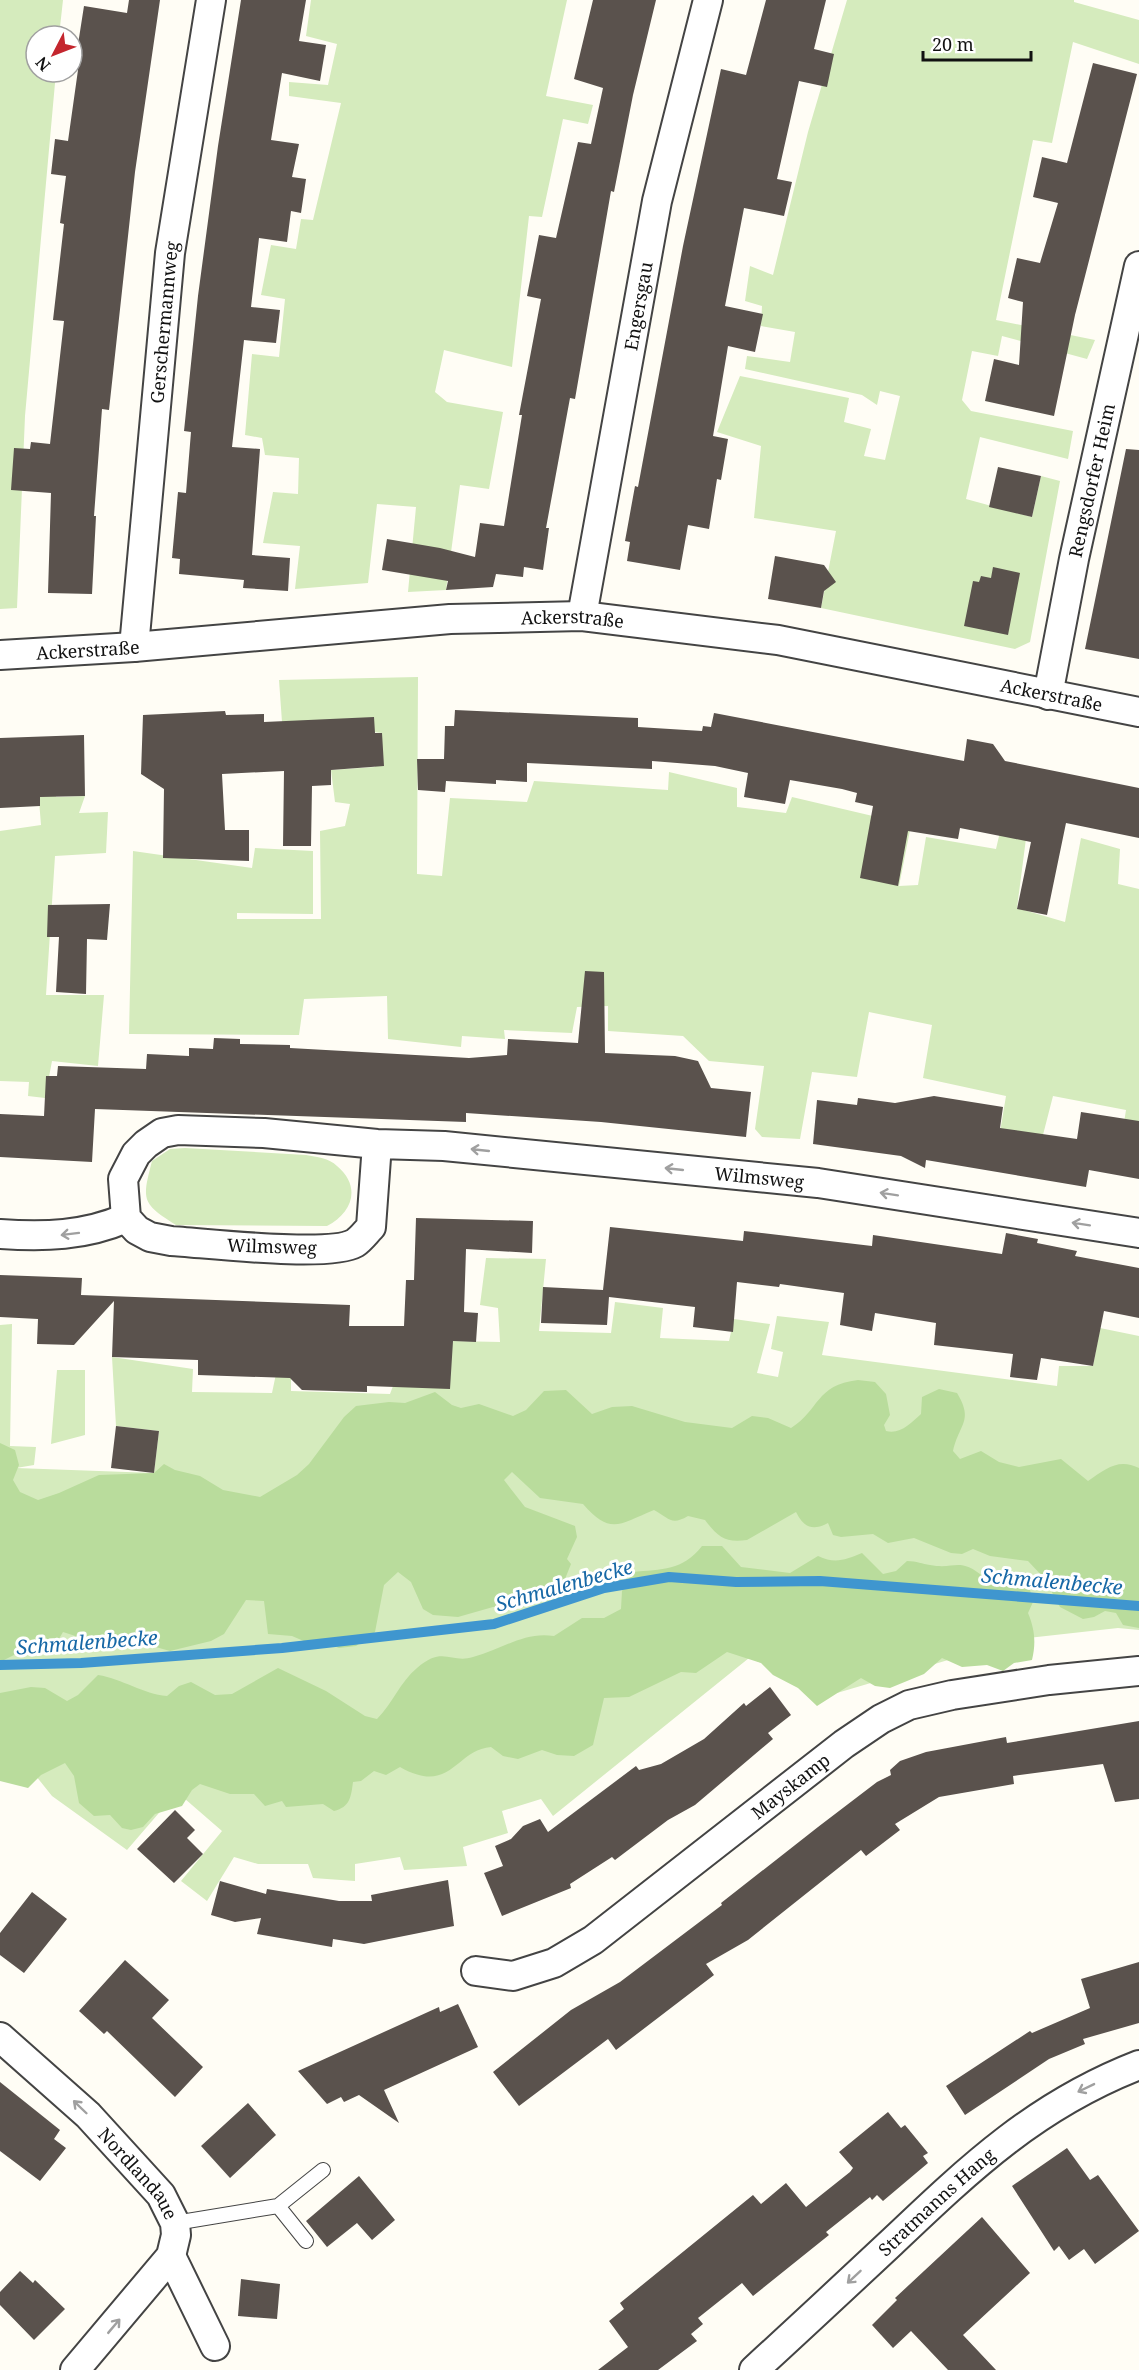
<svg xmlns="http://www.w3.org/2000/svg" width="1139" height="2370" font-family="'Noto Serif',serif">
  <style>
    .green { fill: #d5ebbd }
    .forest { fill: #b9dc9c }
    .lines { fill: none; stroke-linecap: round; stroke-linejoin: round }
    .stream { stroke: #3f96cf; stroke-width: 10 }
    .building { fill: #5a524d }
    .service-casing { stroke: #444; stroke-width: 16 }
    .minor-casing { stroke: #444; stroke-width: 32 }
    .service { stroke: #fff; stroke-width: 14 }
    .minor { stroke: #fff; stroke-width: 28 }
    .oneway { stroke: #a0a0a0 }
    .labels { text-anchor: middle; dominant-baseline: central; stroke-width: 6; stroke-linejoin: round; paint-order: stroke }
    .street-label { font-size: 18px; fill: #111; stroke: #fff }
    .water-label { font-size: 20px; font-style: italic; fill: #1768a6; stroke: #fff }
  </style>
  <rect width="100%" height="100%" fill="#fffdf5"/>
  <path class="green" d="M0,0H63L59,36H36V72H56L25,416L17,608L0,609Z
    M311,0H567L546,96L593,105L588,124L563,119L542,217L529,216L512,367L444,350L435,392L447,402L503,412L489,489L460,485L446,590L408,592L416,507L377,504L368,583L295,589L300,546L263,543L273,492L298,494L299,458L265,455L262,438L245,435L252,354L279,357L285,299L261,295L271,245L296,249L301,219L313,220L341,103L289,96V82L328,85L337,44L306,36Z
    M847,0H1074V2L1139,20V64L1073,42L1052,143L1033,140L996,320L1095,340L1087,359L1002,336L998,356L972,351L962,400L971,411L1073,431L1068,459L980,437L966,499L1032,517L1041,476L1060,481L1030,642L1015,649L821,608L836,531L754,518L761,446L717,432L740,376L849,398L844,422L871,429L864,456L885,460L900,396L880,391L877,405L862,395L745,369L747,356L790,362L795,332L761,326L762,306L745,301L750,266L773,275L808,132Z
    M418,677L417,874L442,876L450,798L527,802L534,781L668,790L669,772L737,788V807L786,813L792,797L911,825L899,886L918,885L926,837L996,849L1003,819L1028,823L1017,908L1065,922L1081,838L1120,849L1118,884L1139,889V1138L1122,1135L1126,1110L1053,1096L1036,1162L996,1156L1006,1096L923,1078L932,1025L869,1012L857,1077L812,1072L800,1139L762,1137L755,1129L764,1066L709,1061L683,1036L608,1031V1006L577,1007L572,1033L504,1030L505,1039L462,1036L461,1047L388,1039L387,996L304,999L299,1035L129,1034L133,851L252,868L255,848L313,851V914L237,913V919H321L320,831L345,826L350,804L335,802L331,770L375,767V744L382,733L282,722L279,680Z
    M37,776L55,778L56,797L85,796L79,813L108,812L106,853L55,856L46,995H104L98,1066L52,1061L45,1098L28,1096L29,1082L0,1081V831L41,825Z
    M185,1148L306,1155C317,1157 329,1158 337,1166C362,1187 352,1213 327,1226L176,1225C141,1203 142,1200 152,1161L170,1149Z
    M486,1258L546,1259L539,1331L611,1333L615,1302L663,1308L660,1338L729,1341L734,1319L770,1324L757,1373L778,1377L783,1352L771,1349L777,1316L829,1322L822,1355L1057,1386L1059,1366H1093L1100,1328L1139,1336V1630L1118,1628L1019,1639L837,1693L749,1658L553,1816L541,1799L502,1811L508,1833L463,1847L467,1866L404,1870L400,1857L355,1864V1881L313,1878L308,1864H258L234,1857L207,1901L181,1881L222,1831L177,1792L127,1850L52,1796L36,1776L0,1773V1325L12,1324L10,1446L36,1447L34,1465L16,1468L154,1473L159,1431L116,1426L112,1357L193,1369L192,1392L272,1393L277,1369L291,1374V1391L390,1394L396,1378L453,1341L500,1342L498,1308L480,1305Z
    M57,1370H85V1435L51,1444Z"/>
  <path class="forest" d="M858,1380L875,1382L886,1394L890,1415L884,1425L886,1431C900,1435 911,1423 921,1414L922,1397L939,1389L957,1393C974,1421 959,1424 953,1451L960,1459L981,1451L999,1462L1019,1467L1061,1459L1088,1481C1106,1469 1118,1458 1139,1468V1628L1123,1625L1116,1613L1105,1611L1094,1617L1083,1619L1060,1607L1044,1578L1028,1561L990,1556L973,1549L962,1554L951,1553L914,1538L888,1543L873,1534L841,1537L833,1535L828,1523C813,1531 804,1528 796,1512L747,1540C725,1543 718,1537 705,1520L688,1516C671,1526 669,1518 654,1510C619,1524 611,1536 583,1504L540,1498L512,1472L504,1480L525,1507L575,1526L577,1537L567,1559L571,1564L563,1584L553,1596L532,1603L493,1607L458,1617L433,1615L423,1609L411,1582L398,1572L384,1585L375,1632L356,1646L339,1648L326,1643L313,1645L292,1636L268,1634L264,1601L246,1600L224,1634L211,1641L170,1651L145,1644L137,1636L109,1647L63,1632L53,1649L32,1656L22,1651L0,1662V1443L15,1450L19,1465L13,1480L20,1492L38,1500L59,1493L99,1475L154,1473L164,1464L175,1470L200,1476L223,1490L260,1497L297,1475L309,1464L344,1417L356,1406L389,1402L405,1403L435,1392L452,1405L461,1408L479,1404L513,1416L526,1410L544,1391L566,1390L592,1414L612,1407L632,1406L685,1422L732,1428L752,1416L768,1418L791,1428C820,1410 815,1385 858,1380Z
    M702,1546H722L741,1567L790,1573L818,1556C835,1564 845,1560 862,1553L883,1574L896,1571L907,1561C917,1561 922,1564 930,1565C956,1570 958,1556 984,1577L1010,1573L1027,1578L1033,1602L1028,1613C1035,1630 1036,1643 1032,1660L1014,1663L1003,1671L987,1665L962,1667L942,1658L924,1674L890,1688L875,1686L861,1678L817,1706L798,1688L773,1675L761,1663L727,1652L696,1673L681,1672L629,1697L604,1698L593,1745L574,1756L557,1755L542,1750L518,1759L503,1756L491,1747C455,1750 451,1796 400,1767L386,1775L374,1771L361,1781L353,1782C351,1797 350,1807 334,1811L323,1804L286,1807L282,1801L265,1806L254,1794H230L200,1784L192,1790L182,1806L155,1814L143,1827L131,1830L122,1828L110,1815L94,1816L79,1803L74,1776L65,1763L41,1775L28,1788L0,1781V1693L31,1687L45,1688L67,1701L78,1695L98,1675C123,1679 143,1694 167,1696L179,1686L191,1682L215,1695L232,1694L278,1668L326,1691L365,1716L377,1719C393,1703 400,1682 417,1668C443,1645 451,1664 473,1657C501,1650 524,1631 554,1636L582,1618H604L621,1609L622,1591L632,1572C663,1569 682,1571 702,1546Z"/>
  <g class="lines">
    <path class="stream" d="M0,1665L81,1663L282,1648L494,1624L604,1588L669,1577L736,1582L820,1581L1139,1606"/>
  </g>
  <path class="building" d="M129,0H160L135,172L109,410L102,409L94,516H96L92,594L48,593L51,493L11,490L14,448L30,449L31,442L50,444L64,321L53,320L64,224L60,223L66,176L51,174L55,139L68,141L78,70H74L84,6L127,13Z
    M241,0H306L299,41L326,45L320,81L282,73L271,140L299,144L292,177L306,179L301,213L291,211L287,242L259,238L251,307L280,310L276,343L244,340L232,447L260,449L252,555L290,558L288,591L243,588L244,580L179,574L180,559L172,558L178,492L186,493L191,432L184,431L198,296L218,146Z
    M593,0H656L633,95L614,192L611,191L575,399L570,398L546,528H549L543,570L524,567L523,577L496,574L493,587L446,590L448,581L382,570L387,539L440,548L475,557L480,523L504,526L522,415H519L541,299L527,296L539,235L556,238L578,142L591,144L603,88L574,79Z
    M766,0H826L814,49L834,54L827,87L799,81L777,179L792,182L784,216L744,208L725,306L763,314L755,352L728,346L713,436L728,439L721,480L717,479L709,529L688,525L680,570L627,561L630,542L625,541L635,486L638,487L683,246L721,69L746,75Z
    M1093,63L1137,74L1075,315L1054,416L985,401L994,359L1019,365L1023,302L1008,298L1017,258L1040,263L1058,203L1033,197L1042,157L1067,163Z
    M1126,449L1139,450V659L1085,649Z
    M998,467L1041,476L1032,517L989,507Z
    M775,556L824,565L836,582L824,591L821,608L768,599Z
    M993,567L1020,573L1008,635L964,626L973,581L979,582L981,576L991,578Z
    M455,710L638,718V727L702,731L703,726L711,727L714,713L964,761L967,739L993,744L1005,761L1139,788V838L1066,823L1047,915L1017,909L1031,842L960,828L958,839L908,831L898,886L860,878L873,806L855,802L857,793L842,789L790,780L785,804L744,797L748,773L715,766L652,761V769L527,763V782L496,780V784L446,781L445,792L418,790L417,759H444L445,726H454Z
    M225,711L226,715L264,714V722L374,717L375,733H382L384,766L331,770V785L312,786L311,846H283L284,771L222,774L225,830H249V861L163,858L164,789L141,774L143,715Z
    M84,735L85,796L40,797V806L0,808V738Z
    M110,904L107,940L87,939L86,994L56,992L59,937H47L48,905Z
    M585,971L604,972L605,1053L675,1056L698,1061L711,1088L751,1092L746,1137L601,1122L466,1113V1122L95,1109L92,1162L0,1157V1114L44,1116L46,1076H57L58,1066L146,1069L147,1054L189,1056V1048L213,1049L214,1038L240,1039V1044L290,1045V1048L469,1058L507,1055L508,1039L578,1043Z
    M934,1096L1003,1107L1000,1128L1077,1139L1081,1112L1139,1121V1179L1089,1170L1086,1187L926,1160L925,1168L901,1156L813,1144L817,1100L857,1105L858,1098L895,1103Z
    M416,1218L533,1221L532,1253L466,1249L464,1312L478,1313L476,1342L453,1341L450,1389L367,1386V1392L302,1390L290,1378L198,1375V1360L112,1357L114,1301L74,1345L37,1344L38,1319L0,1317V1275L82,1278L81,1295L350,1305L349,1326H404L406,1280H414Z
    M610,1227L743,1241L744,1231L872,1246L873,1235L1002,1254L1006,1233L1038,1239L1037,1243L1077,1251L1075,1256L1139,1268V1318L1104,1311L1093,1366L1041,1358L1037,1380L1010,1377L1013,1354L934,1345L936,1323L875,1313L872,1331L840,1325L844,1293L780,1284L779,1287L737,1282L733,1332L693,1327L695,1307L609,1297L607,1325L541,1323L543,1287L603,1290Z
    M116,1426L159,1431L154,1473L111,1468Z
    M770,1687L791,1715L768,1733L773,1739L695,1805L668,1820L615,1860L612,1857L570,1884L571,1888L502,1916L484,1873L503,1866L495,1846L511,1839L523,1826L540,1819L548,1832L636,1766L639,1770L661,1764L704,1739L744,1703L746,1706Z
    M1139,1721V1799L1115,1802L1103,1764L1013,1776L1014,1784L939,1797L895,1824L900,1830L866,1856L861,1850L748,1940L706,1964L714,1975L616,2050L608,2039L519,2106L493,2072L571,2010L620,1982L722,1905L721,1903L818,1827L877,1782L891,1775L890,1770L900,1761L926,1752L1006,1737L1007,1743Z
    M175,1810L195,1830L187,1838L203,1854L174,1883L137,1849Z
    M448,1880L454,1926L364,1944L333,1939L332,1947L257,1934L261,1918L235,1922L211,1915L220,1881L266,1894L267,1889L339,1901H372L371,1895Z
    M32,1892L67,1919L24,1973L0,1955V1933Z
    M125,1960L169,2000L152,2018L203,2067L175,2097L107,2031L104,2034L79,2011Z
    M1139,1962V2023L1083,2039L1085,2044L1049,2059L965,2115L946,2086L1030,2031L1032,2033L1090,2008L1081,1979Z
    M458,2004L478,2047L384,2090L399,2123L359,2095L344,2102L341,2097L327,2104L298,2071L439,2007L440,2012Z
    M0,2082L60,2130L54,2139L66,2148L40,2181L0,2151Z
    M248,2103L276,2135L230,2178L201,2146Z
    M888,2112L901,2128L905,2125L928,2153L923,2156L928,2163L883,2201L877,2195L872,2200L870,2197L826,2232L829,2235L753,2296L742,2283L698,2318L703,2324L691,2334L697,2341L658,2370H598L628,2347L609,2321L624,2309L620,2303L753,2195L761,2204L786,2183L806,2207L850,2172L853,2168L839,2152Z
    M1067,2148L1090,2180L1098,2175L1139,2231L1095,2264L1084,2249L1069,2260L1059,2246L1054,2251L1012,2186Z
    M359,2176L395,2220L372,2240L357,2223L327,2247L306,2221Z
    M982,2217L1030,2273L963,2335L996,2370H948L911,2331L893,2348L872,2325L897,2300L895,2298Z
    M20,2271L33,2283L35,2280L65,2309L34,2340L0,2305V2292Z
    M241,2279L280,2284L277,2319L238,2316Z"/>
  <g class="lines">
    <defs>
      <path id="service" d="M278,2206L306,2241
        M175,2223L278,2206L323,2170"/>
      <g id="minor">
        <path id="s1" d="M582,616L657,201L708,0"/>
        <path id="s2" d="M134,647L170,253L211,0"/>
        <path id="s3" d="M0,655L134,647L450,619L582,616L778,640L1139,712"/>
        <path id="s4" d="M1048,695L1074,559L1139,266"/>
        <path id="s5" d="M377,1144L371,1227C366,1232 361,1239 355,1243C329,1258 206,1243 171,1241L150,1237L137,1230L126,1218L123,1179L136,1154L146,1144L162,1133L178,1130L264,1133L377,1144L444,1146L818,1183L1139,1233"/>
        <path d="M0,1234C44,1237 85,1236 126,1218"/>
        <path id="s6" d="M476,1971L513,1976L554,1963L593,1940L844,1744L881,1719L909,1705L952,1695L1049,1680L1139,1671"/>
        <path id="s7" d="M0,2037L88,2115L161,2195L175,2223L176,2235L171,2256L75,2370"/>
        <path d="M171,2256L215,2346"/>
        <path id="s8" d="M754,2370C800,2328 846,2285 892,2242C971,2167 1036,2105 1139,2065"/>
      </g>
    </defs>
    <use href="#service" class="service-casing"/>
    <use href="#minor" class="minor-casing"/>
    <use href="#service" class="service"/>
    <use href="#minor" class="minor"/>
  </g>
  <defs><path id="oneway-shaft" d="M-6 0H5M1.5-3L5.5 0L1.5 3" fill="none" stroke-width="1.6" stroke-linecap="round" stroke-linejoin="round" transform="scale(1.5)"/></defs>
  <g class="oneway">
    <use href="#oneway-shaft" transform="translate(480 1150) rotate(-174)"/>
    <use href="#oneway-shaft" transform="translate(674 1169) rotate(-174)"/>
    <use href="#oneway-shaft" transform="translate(889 1194) rotate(-171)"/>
    <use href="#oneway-shaft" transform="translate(1081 1224) rotate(-171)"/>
    <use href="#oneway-shaft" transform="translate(70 1234) rotate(173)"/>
    <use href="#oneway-shaft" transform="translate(1086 2088) rotate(154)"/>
    <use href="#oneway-shaft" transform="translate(80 2107) rotate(-136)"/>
    <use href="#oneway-shaft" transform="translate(854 2277) rotate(137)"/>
    <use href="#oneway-shaft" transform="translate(114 2326) rotate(-50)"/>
  </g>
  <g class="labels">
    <g class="street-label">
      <text stroke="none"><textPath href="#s1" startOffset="315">Engersgau</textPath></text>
      <text stroke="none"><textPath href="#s2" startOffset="326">Gerschermannweg</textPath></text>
      <text stroke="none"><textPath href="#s4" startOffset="219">Rengsdorfer Heim</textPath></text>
      <text stroke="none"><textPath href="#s3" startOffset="574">Ackerstraße</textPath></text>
      <text stroke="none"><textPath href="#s3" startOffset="88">Ackerstraße</textPath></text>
      <text stroke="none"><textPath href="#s3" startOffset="1060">Ackerstraße</textPath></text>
      <text stroke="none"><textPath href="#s5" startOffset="1044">Wilmsweg</textPath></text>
      <text transform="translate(272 1246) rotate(2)">Wilmsweg</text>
      <text stroke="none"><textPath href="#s6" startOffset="376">Mayskamp</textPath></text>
      <text stroke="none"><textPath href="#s7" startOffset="195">Nordlandaue</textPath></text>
      <text stroke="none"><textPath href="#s8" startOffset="248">Stratmanns Hang</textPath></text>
    </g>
    <g class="water-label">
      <text transform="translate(1052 1581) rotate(5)">Schmalenbecke</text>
      <text transform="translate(564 1585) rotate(-16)">Schmalenbecke</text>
      <text transform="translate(87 1642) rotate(-4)">Schmalenbecke</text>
    </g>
  </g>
  <g transform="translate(54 54) rotate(228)"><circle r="28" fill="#ffffff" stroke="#a0a0a0" stroke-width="1.5"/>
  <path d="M0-4.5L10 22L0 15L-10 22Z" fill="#c4262e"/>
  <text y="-9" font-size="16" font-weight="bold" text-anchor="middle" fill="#111111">N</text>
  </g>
  <path d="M923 51v9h108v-9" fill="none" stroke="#111111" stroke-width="3"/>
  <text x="932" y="51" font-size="18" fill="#111111" stroke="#ffffff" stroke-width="4.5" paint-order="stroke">20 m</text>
</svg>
